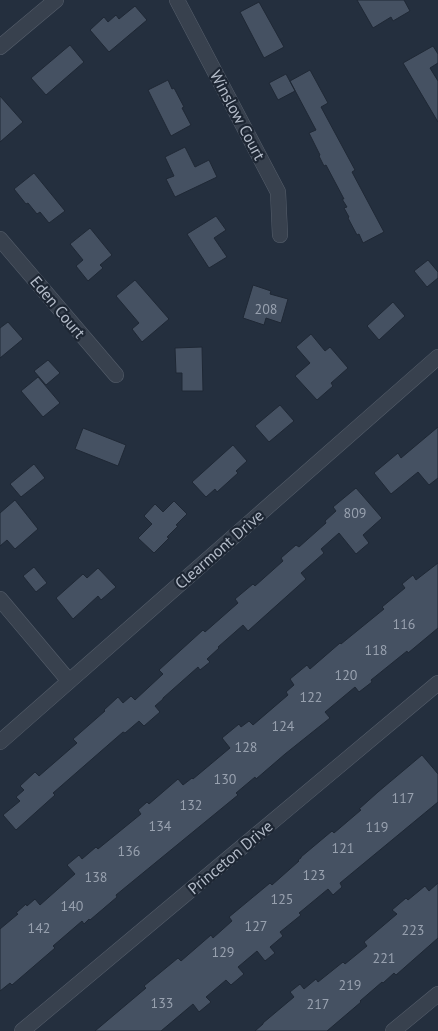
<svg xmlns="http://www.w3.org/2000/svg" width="438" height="1031" font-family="'PT Sans',sans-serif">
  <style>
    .building { fill: #455162; stroke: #1f2835 }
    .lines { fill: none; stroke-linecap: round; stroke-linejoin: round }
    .minor-casing { stroke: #565f6c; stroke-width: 16 }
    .minor { stroke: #38414e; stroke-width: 15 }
    .labels { text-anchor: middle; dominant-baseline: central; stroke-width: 4.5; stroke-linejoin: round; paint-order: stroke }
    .number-label { font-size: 14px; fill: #98a1af }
    .street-label { font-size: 16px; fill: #b4bcc9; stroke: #1d2633 }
  </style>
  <rect width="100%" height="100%" fill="#242f3e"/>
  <path class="building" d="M357,0H404L410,11L393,21L391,17L373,28Z
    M259,2L284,47L264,58L240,12Z
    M135,6L147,20L109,52L90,30L104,17L108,22L116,15L119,19Z
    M70,45L84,62L46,95L31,78Z
    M433,46L438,54V63L430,68L438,81V122L403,63Z
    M310,70L328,103L321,107L355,170L352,172L384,232L363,243L359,234L357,235L348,218L349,217L344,208L347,207L342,199H344L326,165L324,166L319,156L320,155L309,133L316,130L290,81Z
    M286,74L295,91L278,100L269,83Z
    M168,80L172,89L174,88L184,107L182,108L191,125L171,136L148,90Z
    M0,96L23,122L0,142Z
    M185,147L195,167L209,160L217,177L175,197L166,179L174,176L165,157Z
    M34,173L65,211L49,223L40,212L37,214L28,203L26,204L14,189Z
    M216,216L226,230L214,238L227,257L209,268L187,234Z
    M90,228L112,255L100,265L103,268L88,281L76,266L83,260L70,244Z
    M428,260L438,272V278L427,287L414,271Z
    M135,280L169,319L142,342L132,329L139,323L116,296Z
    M253,285L271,291L270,294L288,299L281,323L266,318L264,325L243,318Z
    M393,302L405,316L379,340L367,326Z
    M8,322L23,339L0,358V328Z
    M311,334L325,351L330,347L348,368L331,383L333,386L317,400L295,376L310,363L296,347Z
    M202,347L203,391H182V373H176L175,348Z
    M48,360L60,373L46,385L34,371Z
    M38,377L60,403L43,417L21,391Z
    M280,405L294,421L269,442L255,426Z
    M438,427V478L429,485L418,472L391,494L374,473L398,453L401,458Z
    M83,428L126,445L118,466L75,449Z
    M233,445L247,461L236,471L238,473L217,492L215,489L206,497L192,482Z
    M34,464L45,478L21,497L10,484Z
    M356,488L382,518L363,535L369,543L356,554L339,533L321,549L324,553L301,573L306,579L248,631L243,625L218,647L219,648L207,659L210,662L200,670L198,667L163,698V699L155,706L160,712L144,726L139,721L125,733L123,732L53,793L55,795L16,830L3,815L20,801L16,797L24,790L20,786L35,772L39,776L77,743L73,739L105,711L104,710L118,697L123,703L131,696L135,700L163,674L159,670L203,630L205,632L238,603L235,599L253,584L255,586L283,561L281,558L296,545L299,547L326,523L325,521L336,511L333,507Z
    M15,500L38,529L15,549L7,540L0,546V513Z
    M174,501L187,514L176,525L178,526L167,537L169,538L154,553L138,538L152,524L144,516L155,504L163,512Z
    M438,563V628L408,653L407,651L371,680L372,682L359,692L355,687L325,712L330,718L285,754L256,779L255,777L236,793L238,795L116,895L117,897L90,920L89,919L84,924L82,921L53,946L55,948L12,985L10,983L0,991V929L18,914L16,913L26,904L27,906L35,899L40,905L75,874L67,865L79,855L82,859L96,847L98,849L141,814L138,810L147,802L149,804L178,779L183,785L192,778L193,779L230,748L222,738L239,724L241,727L249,721L253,725L288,695L286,692L294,685L290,679L307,665L310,669L340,643L341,644L384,609L382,607L405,588L402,584L413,575L416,580Z
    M34,567L47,583L36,592L23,576Z
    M98,568L116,587L101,600L98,596L73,619L56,598L83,574L87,578Z
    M422,755L438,774V802L340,883L342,887L333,895L328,889L299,913L301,915L280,932L283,936L270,947L275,953L265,961L257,951L238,967L244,974L231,985L226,980L206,997L211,1002L199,1012L193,1004L161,1031H95L146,988L144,986L178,958L181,961L211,935L213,938L232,921L229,917L270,883L272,885L299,861L298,860L301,858V857L332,831L334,833L361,810L359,809L378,792Z
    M438,883V938L396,975L394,973L383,983L382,982L360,1001L361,1002L327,1031H255L263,1024V1023L294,997L290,992L300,984L304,989L316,979L318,982L343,962L345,964L367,946L364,942L397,914L392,910L406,898L408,900L425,886L429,891Z"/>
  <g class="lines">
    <defs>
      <path id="minor" d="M177,0L278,192L280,235
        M0,47L56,0
        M0,239L116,375
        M0,599L69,681
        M0,742L438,357
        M22,1031L438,683
        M393,1031L438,994"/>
    </defs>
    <use href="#minor" class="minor-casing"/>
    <use href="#minor" class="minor"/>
  </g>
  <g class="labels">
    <g class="number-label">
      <text x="266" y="309">208</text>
      <text x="355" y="513">809</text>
      <text x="404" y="624">116</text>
      <text x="376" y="650">118</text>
      <text x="346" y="675">120</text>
      <text x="311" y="697">122</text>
      <text x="283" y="726">124</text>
      <text x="246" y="747">128</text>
      <text x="225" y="779">130</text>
      <text x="403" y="798">117</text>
      <text x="191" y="805">132</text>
      <text x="160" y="826">134</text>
      <text x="377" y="827">119</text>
      <text x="343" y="848">121</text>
      <text x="129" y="851">136</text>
      <text x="314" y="875">123</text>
      <text x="96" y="877">138</text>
      <text x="282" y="899">125</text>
      <text x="72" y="906">140</text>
      <text x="256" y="926">127</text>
      <text x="39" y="928">142</text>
      <text x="413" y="930">223</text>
      <text x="223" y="952">129</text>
      <text x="384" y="958">221</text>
      <text x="350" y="985">219</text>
      <text x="162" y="1003">133</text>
      <text x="318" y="1004">217</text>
    </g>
    <g class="street-label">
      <text transform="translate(238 115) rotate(62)">Winslow Court</text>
      <text transform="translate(58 307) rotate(50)">Eden Court</text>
      <text transform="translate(219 549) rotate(-41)">Clearmont Drive</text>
      <text transform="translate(230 857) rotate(-40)">Princeton Drive</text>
    </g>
  </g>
</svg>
